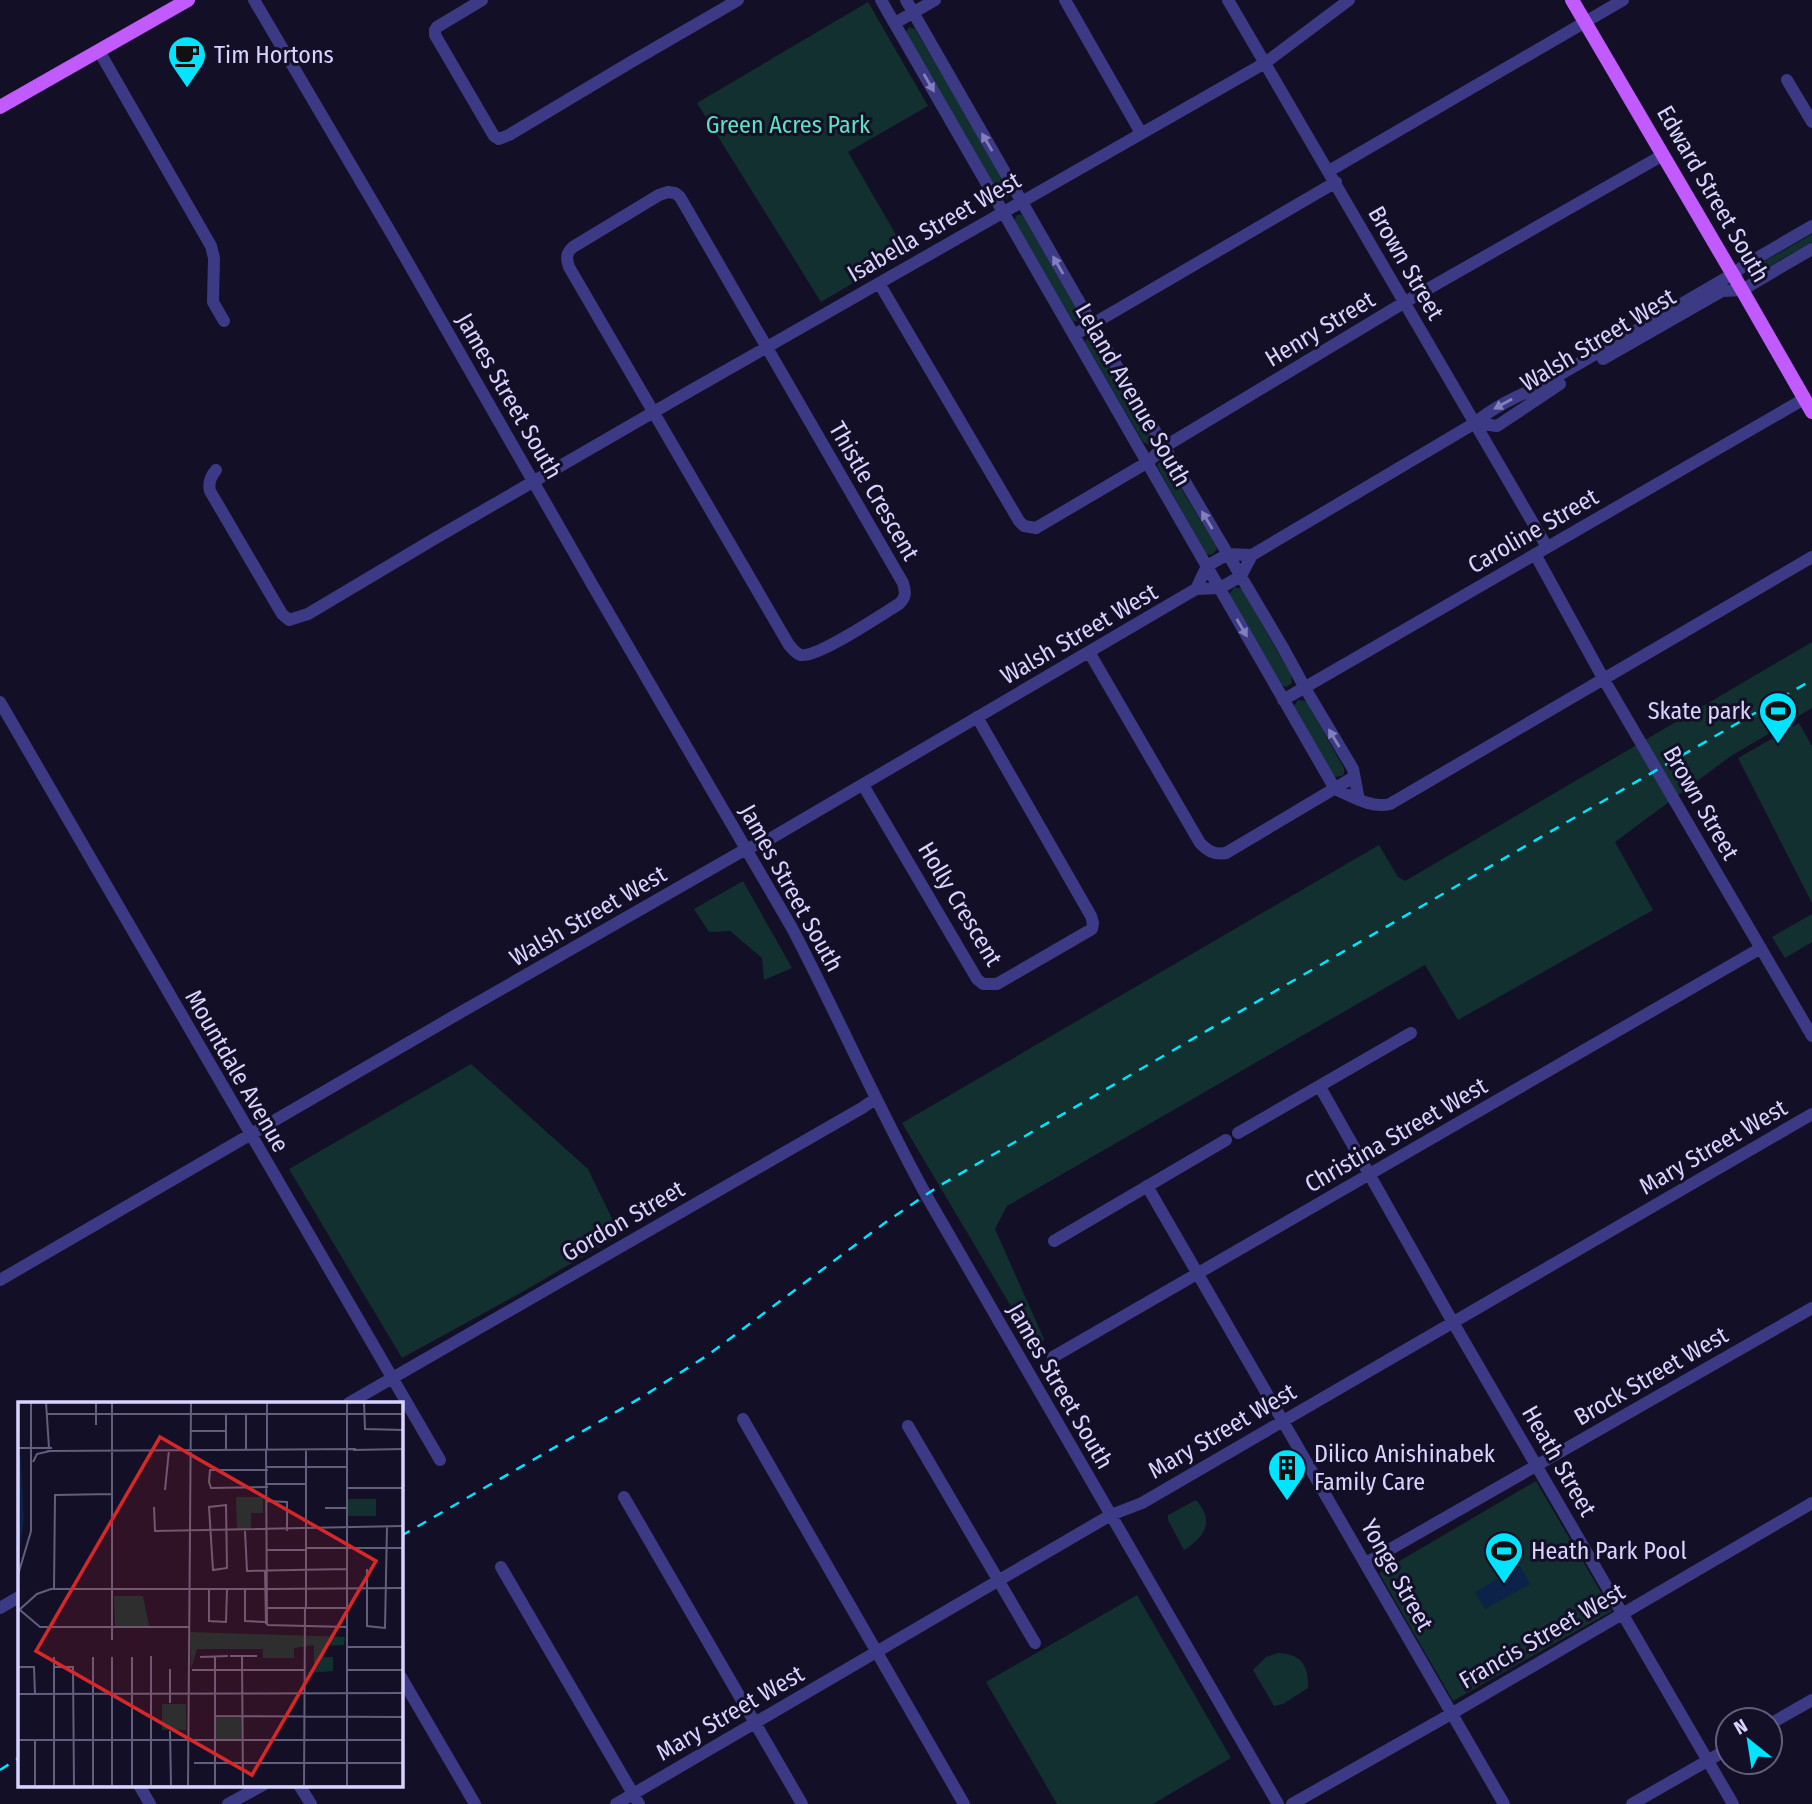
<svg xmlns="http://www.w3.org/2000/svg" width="1812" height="1804" font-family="'Fira Sans Condensed',sans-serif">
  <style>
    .green { fill: #12302f }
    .water { fill: #0c2248 }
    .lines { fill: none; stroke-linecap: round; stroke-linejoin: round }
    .minor { stroke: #3d3a85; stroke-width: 12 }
    .major { stroke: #c25bff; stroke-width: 14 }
    .rail { stroke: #00e5ff; stroke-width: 2.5; stroke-dasharray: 10 9; stroke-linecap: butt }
    .oneway { fill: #837fbc }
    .labels { text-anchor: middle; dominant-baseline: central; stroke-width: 6; stroke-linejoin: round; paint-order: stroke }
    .poi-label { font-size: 24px; fill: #d9d4ff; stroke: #130f26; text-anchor: start }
    .park-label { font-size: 24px; fill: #5fe0c0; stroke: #130f26 }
    .street-label { font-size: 24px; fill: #d9d4ff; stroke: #130f26 }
    .inset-river { fill: none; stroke: #0c2248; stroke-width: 3.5 }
    .inset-road { fill: none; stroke: #625e7d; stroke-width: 2 }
    .view { fill: #d62828; fill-opacity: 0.15; stroke: #d62828; stroke-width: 3.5 }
    .inset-edge { fill: none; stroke: #d9d4ff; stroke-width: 3.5 }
  </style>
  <rect width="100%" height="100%" fill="#130f26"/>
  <path class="green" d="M868,2L928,106L848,152L906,252L821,302L697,103Z
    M909,27L915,29L1010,190V194L1007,198L1002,199L906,32Z
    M1017,215H1022L1024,218L1079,313L1081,316L1078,321H1073L1014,220Z
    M1812,234V242L1754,275L1750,276L1748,273L1749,270Z
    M1088,338L1094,339L1152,437L1153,442L1149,445L1143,442L1086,344L1085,341Z
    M1164,460L1216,546L1217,549L1213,554L1210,555L1206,553L1158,468L1157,464Z
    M1234,587L1242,589L1291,675L1292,683L1286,687L1282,685L1229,595Z
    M1812,642V708L1731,756L1615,842L1653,910L1458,1020L1425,965L1007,1206L995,1229L1044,1339L1039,1350L1034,1345L902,1123L1379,845L1398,877L1405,881Z
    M1298,700L1306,701L1344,768V774L1342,776L1334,777L1294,706Z
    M1799,723L1812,746V903L1738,758Z
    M743,881L792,968L764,980L762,958L730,931L709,932L694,909Z
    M1812,914V942L1785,958L1772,937Z
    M471,1064L588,1169L620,1235L524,1291L402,1358L289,1169Z
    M1536,1481L1612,1611L1453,1701L1379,1573Z
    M1196,1500C1215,1521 1205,1537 1184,1550L1168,1520V1515Z
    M1137,1595L1231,1758L1153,1804H1057L986,1682Z
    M1278,1653C1301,1654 1309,1665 1308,1688L1283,1704L1274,1706L1253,1670L1266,1657Z"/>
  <path class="water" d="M1520,1566L1530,1584L1485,1609L1475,1592Z"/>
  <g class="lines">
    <path class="minor" d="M254,0L394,238L593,586L792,928C838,1016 878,1108 926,1195L1278,1804
      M482,0L437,27L435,30V35L491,131L494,136L499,139L509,135L631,62L738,0
      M881,0L1335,789C1351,796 1372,809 1390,804L1812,557
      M906,0L1092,324L1282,646L1305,688L1353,769L1359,800
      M1065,0L1141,133
      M1228,0L1547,547
      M895,23L935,0
      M99,51L211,246L214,258L213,302L224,321
      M1787,80L1812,122
      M1329,171L1623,0
      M668,192L675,193L680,197L903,583C906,593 906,597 899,604C882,614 818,658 801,655C796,654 792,648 789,645L569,267C566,258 566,253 573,247L659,195Z
      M879,283L1019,521L1024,526L1036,528L1148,462L1164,447L1405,302L1663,155
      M1074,335L1336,182
      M1603,359L1722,291L1742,290L1812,249
      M1475,423L1497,426L1560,384
      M216,470C210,477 208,483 210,491L282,614L289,620L308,614L434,539L690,391L1265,63L1349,0
      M1535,554L1603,678L1812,1036
      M1252,555L1475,423C1495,406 1518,396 1542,385L1733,274L1745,265L1812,226
      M1089,652L1200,843C1208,851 1214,855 1226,853L1354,777
      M1283,700L1804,399
      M0,702L440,1460
      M863,785L977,979L983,984H997L1092,929L1093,923L1091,916L977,717
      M1320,1087L1447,1312L1733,1804
      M1238,1133L1411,1033
      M1147,1186C1267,1391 1386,1597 1504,1804
      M1054,1241L1226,1140
      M0,1280L456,1015L746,849L768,840L1196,589L1220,588L1241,576L1252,555L1228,554L1207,566L1196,589
      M1053,1357L1761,948
      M349,1403L862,1108L875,1099
      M743,1419L964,1804
      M908,1426L1035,1643
      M624,1497L802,1804
      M1366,1563L1812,1308
      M501,1567L639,1804
      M0,1608L19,1597
      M401,1677L475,1804
      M1770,1724L1812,1700
      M139,1785L150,1804
      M299,1785L311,1804
      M228,1804L263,1785
      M616,1804L1097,1523L1111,1515L1142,1503L1812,1114
      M1292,1804L1451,1714L1812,1503
      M1632,1804L1728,1749"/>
    <path class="major" d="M1572,0L1742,290L1812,412
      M0,107L188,0"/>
    <path class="rail" d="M401,1536L642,1397L708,1355L886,1222L939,1186L1812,680
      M0,1770L19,1758"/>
  </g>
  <defs><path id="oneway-solid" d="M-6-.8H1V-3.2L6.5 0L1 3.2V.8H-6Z" transform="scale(1.75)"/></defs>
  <g class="oneway">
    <use href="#oneway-solid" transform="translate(929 83) rotate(60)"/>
    <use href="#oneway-solid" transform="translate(987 142) rotate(-120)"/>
    <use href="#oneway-solid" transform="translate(1058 265) rotate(-120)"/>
    <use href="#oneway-solid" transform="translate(1503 404) rotate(151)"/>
    <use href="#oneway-solid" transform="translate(1207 520) rotate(-121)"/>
    <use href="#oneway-solid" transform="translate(1242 628) rotate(60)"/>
    <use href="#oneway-solid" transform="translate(1334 738) rotate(-121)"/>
  </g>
  <defs>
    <symbol id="cafe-pin" viewBox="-11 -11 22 30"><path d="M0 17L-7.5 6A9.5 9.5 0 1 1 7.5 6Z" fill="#00e5ff" stroke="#130f26"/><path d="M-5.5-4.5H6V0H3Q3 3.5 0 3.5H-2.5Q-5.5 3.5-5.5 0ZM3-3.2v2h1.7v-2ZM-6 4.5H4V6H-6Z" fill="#111"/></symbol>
    <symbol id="stadium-pin" viewBox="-11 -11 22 30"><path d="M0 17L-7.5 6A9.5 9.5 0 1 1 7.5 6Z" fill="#00e5ff" stroke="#130f26"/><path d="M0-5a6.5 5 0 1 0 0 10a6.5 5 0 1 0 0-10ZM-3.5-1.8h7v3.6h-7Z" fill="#111"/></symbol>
    <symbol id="building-pin" viewBox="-11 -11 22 30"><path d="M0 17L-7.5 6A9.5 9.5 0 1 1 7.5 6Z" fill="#00e5ff" stroke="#130f26"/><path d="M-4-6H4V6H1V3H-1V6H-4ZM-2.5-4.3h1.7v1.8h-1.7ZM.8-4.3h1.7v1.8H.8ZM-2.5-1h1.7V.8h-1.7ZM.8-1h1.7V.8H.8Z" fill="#111"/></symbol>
  </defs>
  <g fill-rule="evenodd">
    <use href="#cafe-pin" x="165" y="33" width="44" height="60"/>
    <use href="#stadium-pin" x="1756" y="689" width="44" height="60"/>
    <use href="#building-pin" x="1265" y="1446" width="44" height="60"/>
    <use href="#stadium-pin" x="1482" y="1529" width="44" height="60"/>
  </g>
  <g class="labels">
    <g class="poi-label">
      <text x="214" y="55">Tim Hortons</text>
      <text x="1751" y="711" text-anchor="end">Skate park</text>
      <text x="1314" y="1454">Dilico Anishinabek<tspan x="1314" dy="28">Family Care</tspan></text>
      <text x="1531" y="1551">Heath Park Pool</text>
    </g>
    <g class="park-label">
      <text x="788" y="125">Green Acres Park</text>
    </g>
    <g class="street-label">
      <text transform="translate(1713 194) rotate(60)">Edward Street South</text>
      <text transform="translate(934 227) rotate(-30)">Isabella Street West</text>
      <text transform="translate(1406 263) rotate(60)">Brown Street</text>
      <text transform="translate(1320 329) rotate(-31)">Henry Street</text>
      <text transform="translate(1598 340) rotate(-31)">Walsh Street West</text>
      <text transform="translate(1133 395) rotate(60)">Leland Avenue South</text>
      <text transform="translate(509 396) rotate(60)">James Street South</text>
      <text transform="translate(874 491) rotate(60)">Thistle Crescent</text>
      <text transform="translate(1533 531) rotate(-30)">Caroline Street</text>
      <text transform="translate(1079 634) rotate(-30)">Walsh Street West</text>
      <text transform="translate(1701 803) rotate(60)">Brown Street</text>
      <text transform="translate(791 888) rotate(61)">James Street South</text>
      <text transform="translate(960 904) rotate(59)">Holly Crescent</text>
      <text transform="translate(588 916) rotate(-30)">Walsh Street West</text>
      <text transform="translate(237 1071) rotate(60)">Mountdale Avenue</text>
      <text transform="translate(1396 1135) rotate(-30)">Christina Street West</text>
      <text transform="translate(1713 1147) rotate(-30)">Mary Street West</text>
      <text transform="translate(623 1221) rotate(-30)">Gordon Street</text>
      <text transform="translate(1651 1376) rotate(-30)">Brock Street West</text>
      <text transform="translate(1060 1386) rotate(60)">James Street South</text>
      <text transform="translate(1222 1431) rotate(-30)">Mary Street West</text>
      <text transform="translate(1559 1461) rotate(60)">Heath Street</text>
      <text transform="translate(1397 1575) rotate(61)">Yonge Street</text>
      <text transform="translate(1542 1636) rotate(-30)">Francis Street West</text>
      <text transform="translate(730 1713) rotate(-30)">Mary Street West</text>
    </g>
  </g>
  <g transform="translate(18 1402)">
    <rect width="385" height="385" fill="#130f26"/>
    <path d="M218,95H245V111H233V127H219ZM330,97H358V114H330ZM96,194H125L131,224H97ZM172,230L327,235L326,243L306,244V255H315V269L289,271L296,267V243L276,246V256H245V247H179L173,267ZM144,302H168V328H144ZM198,316H223V337H198Z" fill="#12302f"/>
    <path class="inset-river" d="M0,31V0M0,147L4,118L1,54"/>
    <path class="inset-road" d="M28,0L31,46M78,0V23M94,0V238M329,0V384M346,0L347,27L385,28M28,12H385M208,12V48M228,12V48M172,29H208M0,46H34M288,47V206M248,48L249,223M249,48V0M335,48L385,47M29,49L338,47M15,60L19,52L32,49M248,65H329M250,68H192L191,80L193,86L250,85M247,82H288M329,86H385M147,88L151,48M248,99L269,100V129M208,103L209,166L195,168L191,105ZM136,105L137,129L385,124M307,106H329M227,129L229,169L329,167M288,146H385M248,148H288M349,167V224L367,226L369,124M247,169L248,222M0,173L13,129V0M36,187L37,93L94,92M191,187V219L208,220L209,187M227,187V219L247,220M253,187L385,186M250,206H329M2,208L22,225H171M0,209L19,192L33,187H253H244M249,223L329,225M329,245H385M212,254H239M224,254L225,385M36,255V384M75,255V384M94,255V384M114,255V384M182,255L210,254M0,265H16L17,292M36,265H55L56,384M152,267V301M174,268H286M329,268H385M0,292L385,291M197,314L385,315M152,329L153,384M0,338H385M176,361H385M0,384H385M17,384V338M170,384L173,0M197,384V254M286,384L287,206M133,385V254"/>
    <path class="view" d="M142,35L358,159L234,373L18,249Z"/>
    <rect width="385" height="385" class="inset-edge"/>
  </g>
  <g transform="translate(1749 1741) rotate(330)"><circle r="33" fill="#130f26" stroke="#625e7d" stroke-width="2"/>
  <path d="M0-5L12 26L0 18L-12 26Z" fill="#00e5ff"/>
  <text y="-10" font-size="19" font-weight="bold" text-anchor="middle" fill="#d9d4ff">N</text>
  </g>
</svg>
